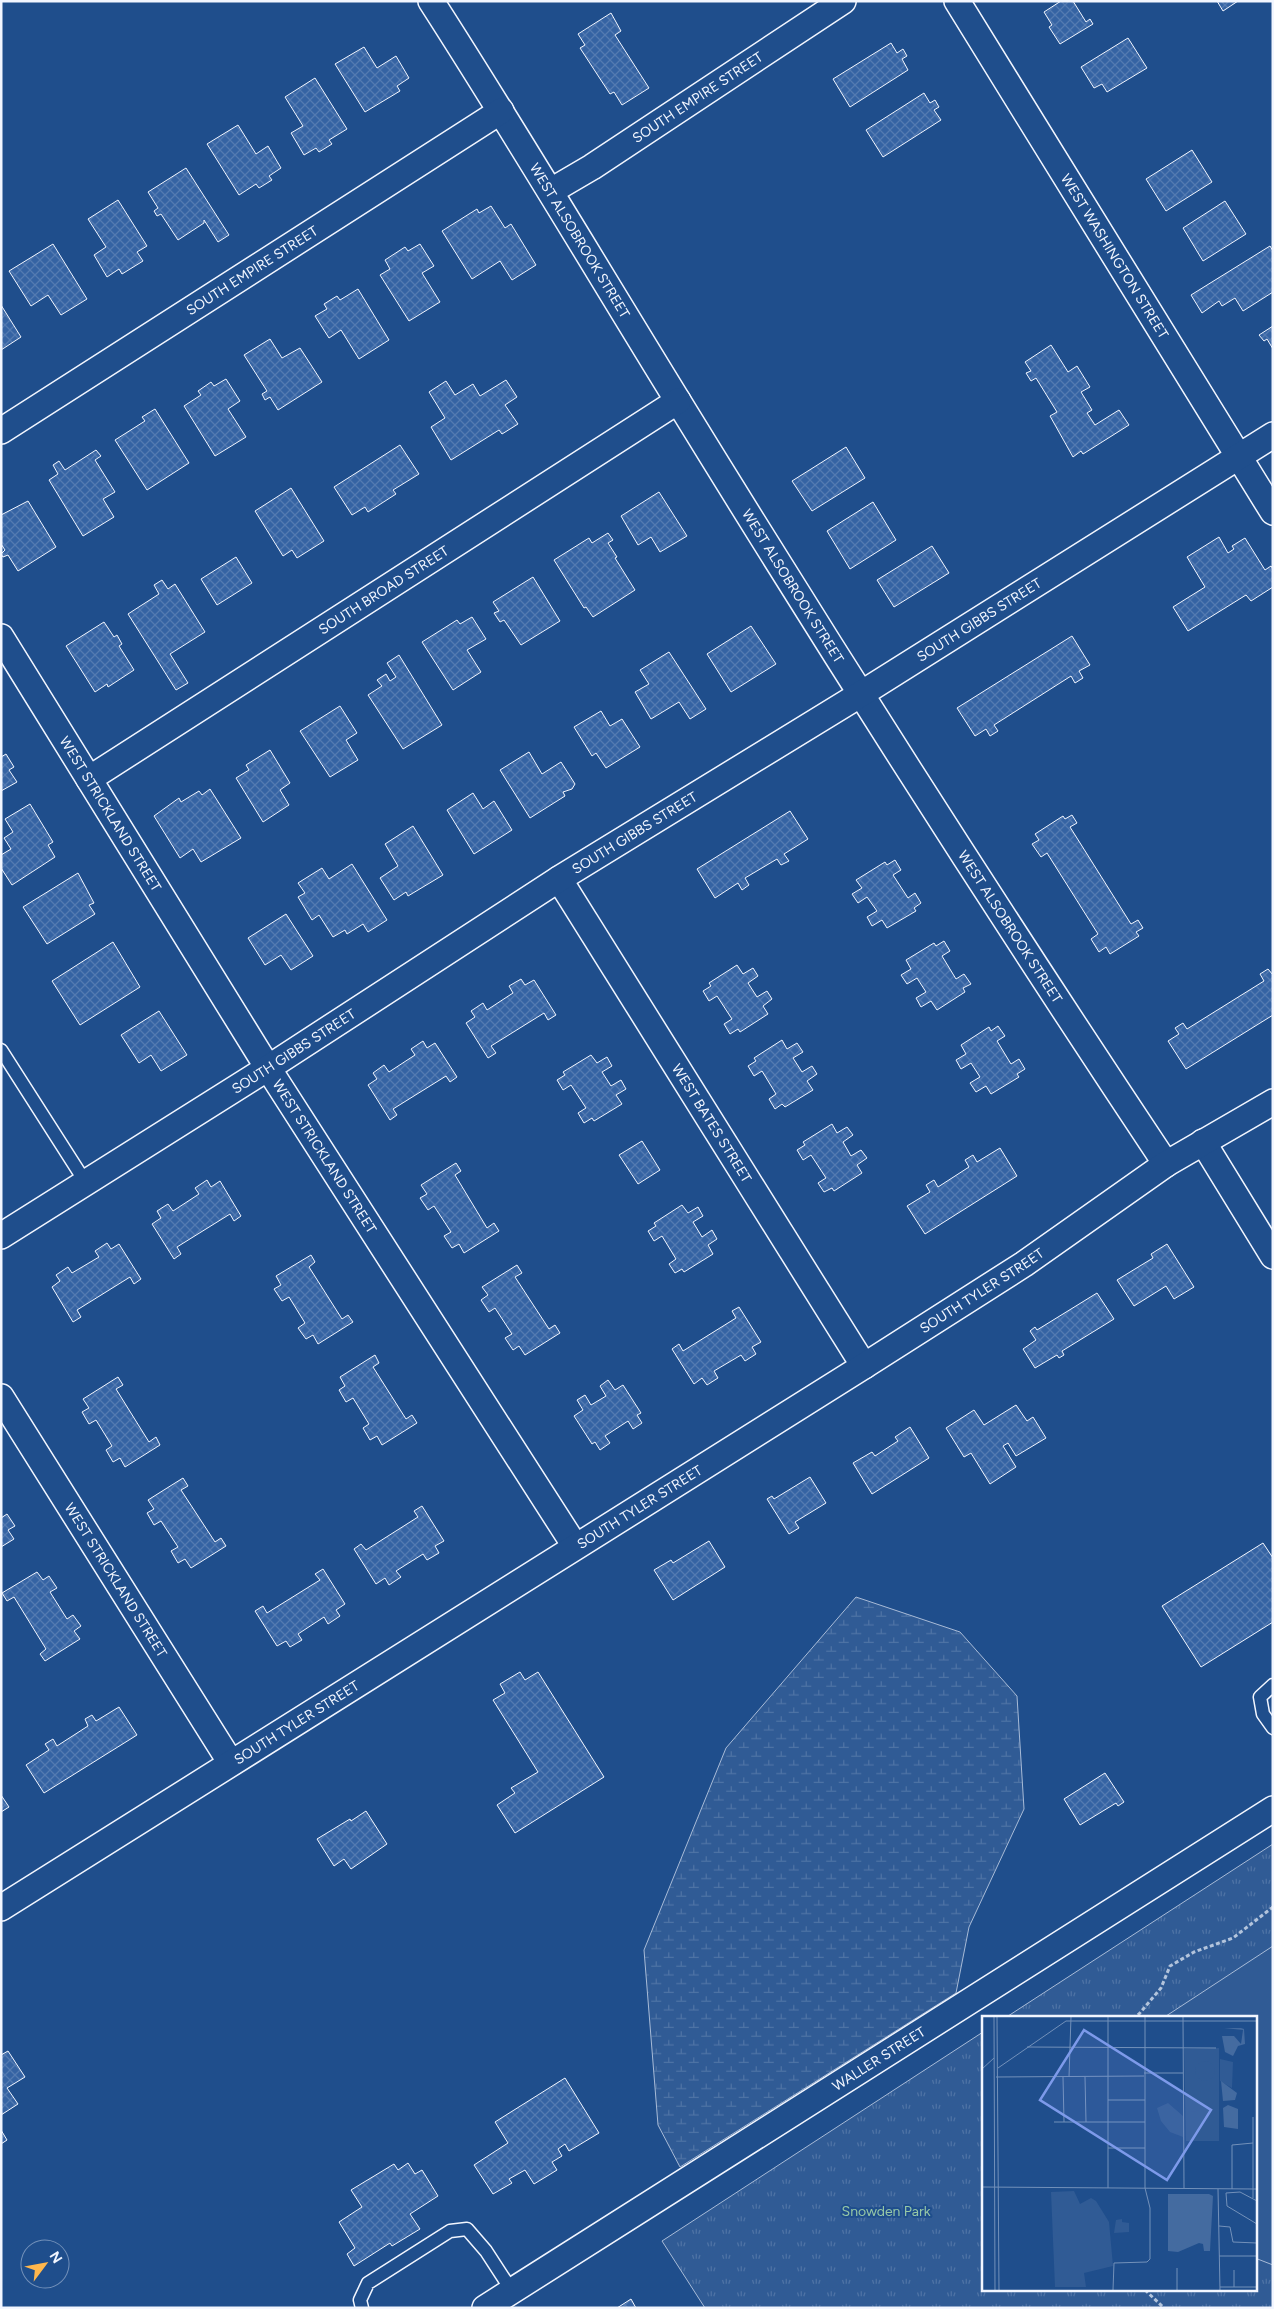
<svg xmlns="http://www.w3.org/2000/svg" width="1274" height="2309" font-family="Figtree,sans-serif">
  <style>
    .wetland { fill: url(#wetland-marsh); stroke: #a8bbd7 }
    .park { fill: url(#park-tufts); stroke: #a8bbd7 }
    .built { fill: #305b95; stroke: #a8bbd7 }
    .building { fill: url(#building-cross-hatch); stroke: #f2f6ff }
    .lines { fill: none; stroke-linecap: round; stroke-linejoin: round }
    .lane-casing { stroke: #f2f6ff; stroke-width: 15 }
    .street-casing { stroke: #f2f6ff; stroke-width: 28 }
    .path { stroke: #b3c4dc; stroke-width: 3; stroke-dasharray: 4 2.5; stroke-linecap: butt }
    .lane { stroke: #1f4e8c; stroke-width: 12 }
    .street { stroke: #1f4e8c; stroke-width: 25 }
    .labels { text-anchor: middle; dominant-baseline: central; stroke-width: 4; stroke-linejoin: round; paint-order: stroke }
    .street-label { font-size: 14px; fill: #f2f6ff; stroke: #1f4e8c }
    .park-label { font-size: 14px; fill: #97c8a6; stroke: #1f4e8c }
    .inset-road { fill: none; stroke: #7391ba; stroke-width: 1 }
    .view { fill: #7d9aea; fill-opacity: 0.15; stroke: #7d9aea; stroke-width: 2.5 }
    .inset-edge { fill: none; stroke: #f2f6ff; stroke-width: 2.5 }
  </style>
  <defs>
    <pattern id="wetland-marsh" width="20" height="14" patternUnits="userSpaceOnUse" patternTransform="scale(1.25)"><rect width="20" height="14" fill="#305b95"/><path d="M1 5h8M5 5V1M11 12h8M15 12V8" fill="none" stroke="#4e73a5"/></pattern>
    <pattern id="park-tufts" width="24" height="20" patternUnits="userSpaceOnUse" patternTransform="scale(1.25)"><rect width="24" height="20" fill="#305b95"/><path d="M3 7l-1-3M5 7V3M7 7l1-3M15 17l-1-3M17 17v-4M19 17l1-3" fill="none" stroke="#4e73a5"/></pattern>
    <pattern id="building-cross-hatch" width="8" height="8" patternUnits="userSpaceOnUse" patternTransform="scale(1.25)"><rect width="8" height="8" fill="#3563a3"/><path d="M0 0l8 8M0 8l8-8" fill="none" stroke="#537ab1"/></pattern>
  </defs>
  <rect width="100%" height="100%" fill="#1f4e8c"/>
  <path class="wetland" d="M856,1597L960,1632L1017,1696L1024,1809L969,1927L956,1993L680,2167L658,2125L644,1950L726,1748Z"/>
  <path class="park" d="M1273,1844V2308H705L662,2241L983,2032V2290H1255V2018H1005Z"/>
  <path class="built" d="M1273,1946V2265L1255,2258V2018H1163Z"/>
  <path class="building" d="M1061,1H1073L1086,22L1090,19L1093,24L1060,44L1049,27L1052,25L1044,12Z
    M1217,1H1238L1223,11Z
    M611,13L621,31L615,35L649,88L622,105L614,92L610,94L580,48L585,45L578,34Z
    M1128,38L1147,68L1107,92L1102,84L1094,88L1081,67Z
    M891,43L897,53L903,49L907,56L902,59L908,70L850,107L833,79Z
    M364,47L377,68L396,56L409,78L397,86L400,91L365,112L335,64Z
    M315,78L347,129L329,140L332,144L319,152L316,148L304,155L291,133L303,126L285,97Z
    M924,93L930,103L935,100L939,107L934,110L941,120L883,157L866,130Z
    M238,125L256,154L268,146L281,168L269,176L272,180L259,188L256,184L239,195L207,144Z
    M1192,150L1212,182L1166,211L1146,179Z
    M186,168L229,235L218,242L204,220V223L178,240L161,214L157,216L154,211L158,208L148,192Z
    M118,200L147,246L137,252L143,261L122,274L119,269L107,277L94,255L106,247L88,219Z
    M1225,201L1246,234L1203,261L1183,228Z
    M491,206L505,228L511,224L536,265L512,280L500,261L472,279L442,231L477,209L479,213Z
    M53,244L87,299L61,315L48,295L31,306L9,271Z
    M420,244L434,266L422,273L440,302L409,321L380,275L390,269L385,260L405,247L408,251Z
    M1270,246L1273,251V292L1243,311L1235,298L1222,306L1219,301L1202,313L1191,295Z
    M358,289L389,340L359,359L341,330L329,338L315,316L327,309L324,304L337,296L340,300Z
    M1,305L21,337L1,350Z
    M1273,326V349L1267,339L1264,341L1259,335Z
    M270,339L282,358L300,348L322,382L278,410L270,397L265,400L262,394L267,391L244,355Z
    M1051,345L1068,372L1077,366L1090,387L1081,392L1092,410L1087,413L1095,425L1119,410L1129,425L1083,454L1081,451L1073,457L1050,416L1057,412L1036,378L1031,381L1026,373L1031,371L1025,362Z
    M226,379L240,401L228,409L246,437L215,456L184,406L201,395L198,391L211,382L214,386Z
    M506,380L517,397L505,405L518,424L502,434L499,430L451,460L431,427L445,418L429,392L446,381L455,395L473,384L480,396Z
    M155,409L189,463L147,490L115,440L145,421L142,417Z
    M400,445L419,474L393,490L396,494L368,512L365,507L352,515L334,487Z
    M846,447L865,478L812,511L792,481Z
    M96,450L101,456L95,460L115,492L103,499L114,517L83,536L49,480L58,474L53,465L59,461L65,470Z
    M291,488L324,541L297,558L292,550L283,556L255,511Z
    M659,492L687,536L660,552L651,537L638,545L621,516Z
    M28,501L56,547L18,571L8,555L3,557L1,554L5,550L1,544V515Z
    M873,502L896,540L850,569L827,531Z
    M608,533L613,540L608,543L617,557L615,558L635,590L593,617L586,607L584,608L554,560L589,538L592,543Z
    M1219,537L1228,553L1234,549L1232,546L1245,538L1265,570L1271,566L1273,569V587L1251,601L1246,595L1188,631L1173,607L1205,587L1187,557Z
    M932,546L949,573L894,607L877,580Z
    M236,557L252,583L217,605L201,579Z
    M533,577L560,621L521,645L504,620L500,622L494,613L499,611L493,602Z
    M162,580L168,589L175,584L205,632L170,654L188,683L176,690L128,614L159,594L154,585Z
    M472,617L486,639L467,650L481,672L453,690L422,642L457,620L460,624Z
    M104,622L114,637L117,635L122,644L119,646L134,670L108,687L107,684L95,692L66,646Z
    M751,626L776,664L731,692L707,654Z
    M1072,636L1090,665L1079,671L1083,678L1075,683L1071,676L994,725L998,731L990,736L986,729L975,736L957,708Z
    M669,652L706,709L690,719L679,702L651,719L635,692L649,684L640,670Z
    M399,655L442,725L403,749L368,695L382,686L377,680L386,674L390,681L396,677L387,663Z
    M340,706L357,733L346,740L358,760L330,777L300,731Z
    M601,711L610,726L622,719L640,747L606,768L596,753L592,756L574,727Z
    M270,750L290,783L280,790L289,805L263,822L236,778L249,770L246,765Z
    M529,752L542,774L561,762L575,784L572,789L563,792L565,796L530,818L500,770Z
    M6,754L14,767L9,770L17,782L1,791V757Z
    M210,789L241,838L201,862L193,849L180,858L154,816L179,798L181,802L199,791L202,795Z
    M473,793L483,809L494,801L512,830L474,854L447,810Z
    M30,804L53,842L48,845L55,857L12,885L1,868V855L11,849L4,838L13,832L5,819Z
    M790,811L808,839L784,854L789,861L781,865L777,859L745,878L749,885L742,890L738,883L715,898L697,869Z
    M1072,815L1077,823L1070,827L1131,924L1138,920L1143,928L1136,932L1139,936L1110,954L1106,947L1099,952L1091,939L1098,934L1047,853L1041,857L1032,844L1039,840L1035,834L1063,816L1065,819Z
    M413,826L443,875L408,896L406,892L394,900L380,878L398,866L385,844Z
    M895,860L901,870L893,875L908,898L915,893L921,903L914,908L916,911L887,928L882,920L872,926L867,917L877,911L867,897L858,903L852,894L862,888L856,880L885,862L887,865Z
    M352,864L387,920L368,932L363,924L347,934L345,930L333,937L319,915L312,920L298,897L305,893L298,883L322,868L329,879Z
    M78,873L94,903L89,905L95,914L47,944L23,907Z
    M286,914L313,956L291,970L281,955L265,965L248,938Z
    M944,941L950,951L942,956L956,979L964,974L971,984L963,988L965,992L937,1010L931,1001L921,1007L916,998L926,992L917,978L907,984L901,975L911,969L906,960L934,943L936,946Z
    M113,942L140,987L80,1025L52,981Z
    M737,965L743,974L753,968L758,976L748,983L757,997L767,991L772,999L763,1006L768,1014L740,1032L738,1029L730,1034L724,1024L732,1019L717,996L709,1001L703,991L711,986L709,983Z
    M1268,969L1273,975V1015L1186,1069L1168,1041L1179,1034L1175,1028L1183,1023L1187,1029L1264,981L1260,974Z
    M521,979L525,985L534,980L556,1015L548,1020L544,1013L491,1046L496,1053L488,1058L466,1023L475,1017L471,1011L483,1003L487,1010L513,993L509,986Z
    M159,1011L187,1055L161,1071L151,1055L139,1063L121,1035Z
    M998,1026L1005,1036L997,1041L1011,1064L1019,1059L1025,1069L1017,1074L1019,1077L991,1094L986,1086L976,1092L970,1083L980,1077L971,1063L961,1069L956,1060L966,1054L961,1045L989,1027L991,1031Z
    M782,1040L787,1049L797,1043L803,1052L793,1058L802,1072L812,1066L817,1074L807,1081L813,1090L785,1107L782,1104L775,1109L769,1099L776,1094L762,1071L754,1076L748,1066L756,1061L754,1058Z
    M423,1041L427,1048L435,1043L457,1077L450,1082L446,1076L393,1109L397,1115L390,1120L368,1085L377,1079L373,1073L384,1065L389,1072L415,1055L411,1049Z
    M591,1055L597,1063L607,1057L612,1066L602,1072L611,1086L621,1080L626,1089L616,1095L622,1104L594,1121L592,1118L584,1123L578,1113L586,1108L571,1085L563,1090L557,1080L565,1075L563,1072Z
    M832,1124L837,1133L847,1127L853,1135L843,1142L851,1156L861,1150L867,1158L857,1165L862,1173L834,1191L832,1188L824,1192L818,1183L826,1178L811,1155L803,1160L797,1150L805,1145L803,1142Z
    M642,1141L660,1170L638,1184L619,1155Z
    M1000,1148L1017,1176L925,1234L907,1206L930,1192L926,1185L934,1180L938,1187L969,1167L965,1160L973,1155L977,1162Z
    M456,1163L461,1171L455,1175L487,1228L494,1223L499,1231L464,1253L459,1244L452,1248L444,1236L451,1232L434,1206L428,1210L420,1198L427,1194L421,1185Z
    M207,1180L211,1187L220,1181L241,1216L234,1221L230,1214L177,1247L181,1254L174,1259L152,1224L161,1218L157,1211L168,1204L173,1211L199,1194L195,1188Z
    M682,1205L688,1213L698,1207L703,1216L693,1222L702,1237L712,1230L717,1239L708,1245L713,1254L684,1272L682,1269L675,1273L669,1264L676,1259L662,1236L654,1241L648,1231L656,1226L654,1223Z
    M107,1243L111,1249L119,1244L141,1279L134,1284L130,1277L77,1310L81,1317L73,1322L52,1287L60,1281L56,1275L68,1267L72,1273L99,1257L95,1251Z
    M1167,1244L1194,1287L1174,1299L1166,1286L1134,1306L1117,1280L1153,1258L1151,1254Z
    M311,1255L315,1262L309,1267L342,1319L348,1315L353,1322L318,1344L313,1335L306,1339L298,1328L305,1323L289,1297L282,1301L274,1289L281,1285L276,1276Z
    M517,1265L522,1273L515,1277L549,1329L555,1325L560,1333L525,1355L519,1346L513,1350L505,1338L512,1334L495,1308L489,1312L481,1300L488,1295L482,1287Z
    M1097,1293L1114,1319L1062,1351L1064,1355L1059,1358L1057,1355L1035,1368L1023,1349L1036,1340L1030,1331L1035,1327L1037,1330Z
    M739,1307L761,1342L752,1347L756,1354L745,1361L741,1355L714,1371L718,1378L707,1385L702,1378L694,1384L672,1349L679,1344L683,1351L736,1318L732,1311Z
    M375,1355L379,1363L373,1367L406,1419L412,1415L417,1423L382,1445L377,1436L370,1440L363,1428L369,1424L353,1398L346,1402L339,1390L345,1386L340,1377Z
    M118,1377L123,1385L116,1389L149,1442L156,1437L160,1445L125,1467L120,1458L113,1462L106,1450L112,1446L96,1420L89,1424L82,1412L89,1408L83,1399Z
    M608,1380L615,1390L623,1385L641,1413L637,1415L642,1423L633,1429L628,1421L605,1436L610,1443L600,1450L595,1442L592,1444L574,1416L583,1410L577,1400L585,1395L591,1405L606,1396L600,1386Z
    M1016,1405L1027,1421L1033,1417L1046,1438L1016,1456L1008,1443L1003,1446L1016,1467L990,1484L971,1453L964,1457L946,1428L974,1410L984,1425Z
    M910,1427L929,1458L872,1494L853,1463L872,1452L875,1456L898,1441L895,1437Z
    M810,1477L826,1503L795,1522L799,1528L789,1534L767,1499L772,1496L774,1499Z
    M183,1478L188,1486L181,1490L215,1542L221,1538L226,1546L191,1568L185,1559L178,1563L171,1551L178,1547L161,1521L154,1525L147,1513L154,1509L148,1500Z
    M422,1506L444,1541L435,1546L439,1553L427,1560L423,1554L396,1571L401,1577L389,1585L385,1578L376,1584L354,1549L361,1544L366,1550L418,1517L414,1511Z
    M7,1514L15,1526L8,1530L14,1539L1,1547V1518Z
    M709,1541L725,1567L673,1600L654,1570L671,1560L673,1563Z
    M1263,1543L1273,1558V1622L1201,1667L1162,1606Z
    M323,1569L345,1604L336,1610L340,1616L328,1624L324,1617L298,1634L302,1640L290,1647L286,1641L277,1646L255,1611L263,1606L267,1613L320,1580L315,1574Z
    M37,1572L43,1580L49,1576L57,1588L50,1592L67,1619L73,1615L81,1626L74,1631L80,1639L45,1661L40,1654L46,1649L14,1597L7,1601L2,1593Z
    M520,1672L525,1680L538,1672L604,1777L515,1833L497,1805L515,1793L511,1788L538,1772L493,1700L505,1693L500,1684Z
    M119,1707L137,1735L44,1793L26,1765L49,1750L45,1744L53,1739L57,1746L88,1726L85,1719L92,1715L96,1721Z
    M1105,1773L1124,1802L1118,1806L1116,1803L1080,1825L1064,1799Z
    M1,1795L9,1807L1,1812Z
    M366,1811L387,1844L351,1869L344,1859L334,1866L317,1839L350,1819L351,1821Z
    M8,2051L25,2077L7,2088L18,2104L1,2115V2055Z
    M565,2078L599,2133L569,2151L565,2144L558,2149L562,2156L552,2162L557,2170L534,2184L525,2170L509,2179L512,2183L493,2194L474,2165L508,2143L495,2122Z
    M1,2130L7,2140L1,2144Z
    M408,2163L415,2174L422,2170L438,2196L410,2214L420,2229L392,2246L390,2243L354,2266L347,2254L355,2248L339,2222L362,2207L351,2190L394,2164L398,2170Z
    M631,2299L636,2308H617Z"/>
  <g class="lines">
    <defs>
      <path id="lane" d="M1,1050L86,1183
        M1273,1685L1260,1697L1263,1714L1273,1728
        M362,2308L360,2300L368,2283L450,2231L467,2229L486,2251L512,2291"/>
      <g id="street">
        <path id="s1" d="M431,1C516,133 596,268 678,401C836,658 999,913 1166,1164"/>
        <path id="s2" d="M957,1L1273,512"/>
        <path id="s3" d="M551,191L592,167L843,1"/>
        <path id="s4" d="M1,431L501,111"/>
        <path id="s5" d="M1,637L268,1068L575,1546"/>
        <path id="s6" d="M89,779L678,401"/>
        <path id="s7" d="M559,879L864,1366"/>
        <path d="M1203,1142L1273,1256"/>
        <path id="s8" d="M1,1236L268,1068L559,879L861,694L1273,435"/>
        <path id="s9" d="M1,1397L231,1763"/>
        <path id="s10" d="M1,1908L864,1366L1024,1264L1166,1164L1273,1102"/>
        <path id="s11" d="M485,2308L1273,1809"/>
      </g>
    </defs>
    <use href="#lane" class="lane-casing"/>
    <use href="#street" class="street-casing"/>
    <path class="path" d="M1132,2018L1139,2014L1161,1988L1170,1966L1194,1952L1233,1938L1273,1907
      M1145,2290L1164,2308"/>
    <use href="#lane" class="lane"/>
    <use href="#street" class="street"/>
  </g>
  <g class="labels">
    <g class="street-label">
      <text stroke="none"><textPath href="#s3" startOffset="174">SOUTH EMPIRE STREET</textPath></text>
      <text stroke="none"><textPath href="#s1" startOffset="282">WEST ALSOBROOK STREET</textPath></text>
      <text stroke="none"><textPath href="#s2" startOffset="300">WEST WASHINGTON STREET</textPath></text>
      <text stroke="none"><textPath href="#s4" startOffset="298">SOUTH EMPIRE STREET</textPath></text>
      <text stroke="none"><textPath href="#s1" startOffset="688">WEST ALSOBROOK STREET</textPath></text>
      <text stroke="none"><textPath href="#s6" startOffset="350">SOUTH BROAD STREET</textPath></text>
      <text stroke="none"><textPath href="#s8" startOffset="1156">SOUTH GIBBS STREET</textPath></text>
      <text stroke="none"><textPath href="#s5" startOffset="208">WEST STRICKLAND STREET</textPath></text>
      <text stroke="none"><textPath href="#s8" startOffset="751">SOUTH GIBBS STREET</textPath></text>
      <text stroke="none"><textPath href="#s1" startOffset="1092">WEST ALSOBROOK STREET</textPath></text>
      <text stroke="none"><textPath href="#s8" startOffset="346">SOUTH GIBBS STREET</textPath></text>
      <text stroke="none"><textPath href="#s7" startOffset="288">WEST BATES STREET</textPath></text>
      <text stroke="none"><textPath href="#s5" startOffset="612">WEST STRICKLAND STREET</textPath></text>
      <text stroke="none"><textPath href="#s10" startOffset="1159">SOUTH TYLER STREET</textPath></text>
      <text stroke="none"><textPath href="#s10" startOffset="754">SOUTH TYLER STREET</textPath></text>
      <text stroke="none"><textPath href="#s9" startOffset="216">WEST STRICKLAND STREET</textPath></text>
      <text stroke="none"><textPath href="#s10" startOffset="349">SOUTH TYLER STREET</textPath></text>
      <text stroke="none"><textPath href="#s11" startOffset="466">WALLER STREET</textPath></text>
    </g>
    <g class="park-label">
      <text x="886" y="2211">Snowden Park</text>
    </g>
  </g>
  <g transform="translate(982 2016)">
    <rect width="275" height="275" fill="#1f4e8c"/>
    <path d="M238,43L251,46L250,72L238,65ZM186,87L201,100V121L188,116L179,105L175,92ZM92,175L98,188L109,182L114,185L127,206L131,250L102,257L104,271H73L69,176ZM140,203V206L147,207V216L132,217L134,204Z" fill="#305b95"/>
    <path d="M237,32V125H204L202,33Z" fill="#305b95"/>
    <path d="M213 55a10 10 0 1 1 20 0a10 10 0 1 1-20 0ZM209,69H233V85L225,93L209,96Z" fill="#305b95"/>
    <path d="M242,12H259L262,13L263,28L256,30L251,40L243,36L240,20H252L259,28L261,14ZM239,65L255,77L253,84L241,85ZM246,89L256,93V113L242,111L241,92ZM186,178H227L231,180L228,235H222L221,228L217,227L196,236L186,235Z" fill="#446ba0"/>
    <path class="inset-road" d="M12,1L13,274M15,1L17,274M126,1V172M201,1L202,172M45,31L234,32M16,52L84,5H275M0,53L12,42M162,57H201M14,61L162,60M81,61L82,106M87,61L89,1M103,61L104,106M126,84H163M72,106H163M126,132H163M0,171L275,173M236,173L238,274M250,173V129L271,127M271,182V101M275,185L258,176L244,177L245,190L275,208M237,210L248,211L251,226L275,227M237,240H275M195,252V274M252,254V271M238,271H275M131,274L132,247L165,246L168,243V192L163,172V1"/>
    <path class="view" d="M102,14L229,94L185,164L58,84Z"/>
    <rect width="275" height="275" class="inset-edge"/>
  </g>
  <rect width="1274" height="2309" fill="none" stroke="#f2f6ff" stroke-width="5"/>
  <g transform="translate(45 2264) rotate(58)"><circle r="24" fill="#1f4e8c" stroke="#7391ba"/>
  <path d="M0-4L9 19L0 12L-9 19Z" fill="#ffb74d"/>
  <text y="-8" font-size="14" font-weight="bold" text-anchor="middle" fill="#f2f6ff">N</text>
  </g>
</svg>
